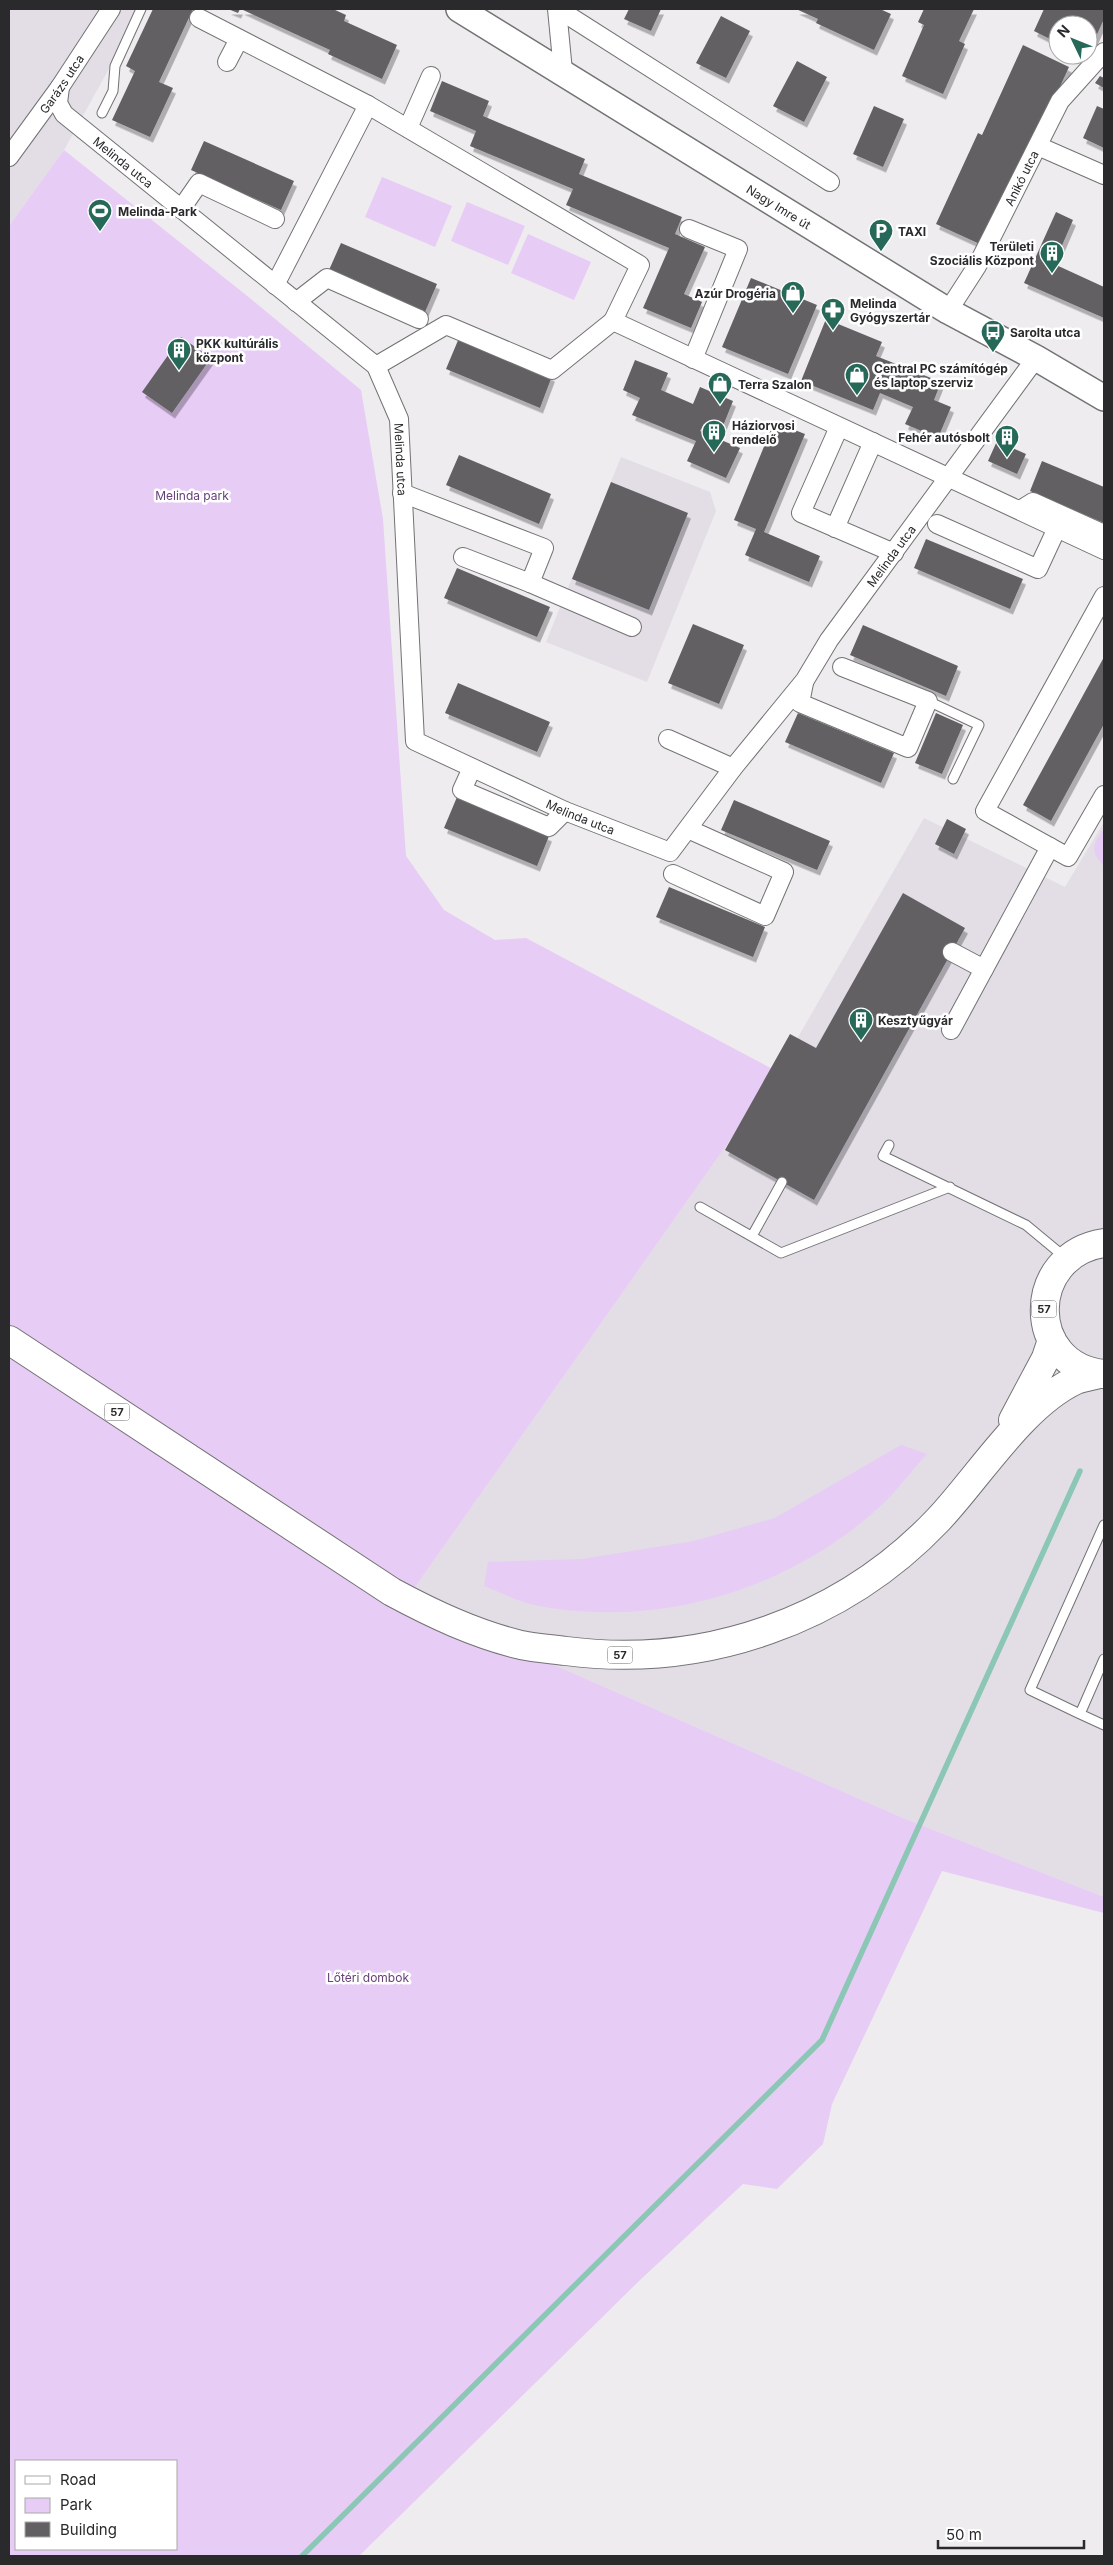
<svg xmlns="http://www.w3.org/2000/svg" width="1113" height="2565" font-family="Inter,sans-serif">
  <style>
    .built { fill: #e3dde6 }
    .green { fill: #e7ccf5; fill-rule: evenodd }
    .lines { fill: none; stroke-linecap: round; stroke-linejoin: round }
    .stream { stroke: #8bc7b4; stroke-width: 5.5 }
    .building { fill: #626063; filter: url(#shadow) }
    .lane-casing { stroke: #737274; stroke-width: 11 }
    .street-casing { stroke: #737274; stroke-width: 20 }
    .secondary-casing { stroke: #737274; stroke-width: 28 }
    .primary-casing { stroke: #737274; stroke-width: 30 }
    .lane { stroke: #fff; stroke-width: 9 }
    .street { stroke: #fff; stroke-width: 18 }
    .secondary { stroke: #fff; stroke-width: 25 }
    .primary { stroke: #fff; stroke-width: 28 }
    .labels { text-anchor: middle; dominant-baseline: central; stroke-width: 5; stroke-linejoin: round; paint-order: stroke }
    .shield { fill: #fff; stroke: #6a696b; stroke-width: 1 }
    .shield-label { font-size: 11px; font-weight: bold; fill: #2a292b }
    .street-label { font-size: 12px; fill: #2a292b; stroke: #fff }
    .poi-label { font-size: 12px; font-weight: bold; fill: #2a292b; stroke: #fff; text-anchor: start }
    .park-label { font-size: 12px; fill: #674179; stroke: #fff }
  </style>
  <defs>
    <filter id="shadow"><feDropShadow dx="3" dy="5.5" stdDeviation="0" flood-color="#0004"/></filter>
  </defs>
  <rect width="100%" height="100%" fill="#eeecef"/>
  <path class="built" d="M9,9H142L64,150L9,226Z
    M621,457L710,492L716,511L647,682L546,642Z
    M924,818L1065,887L1104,822V1897L903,1818L406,1600L778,1072Z"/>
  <path class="green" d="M64,150L251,299L361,390L383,519L406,856L444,910L495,940L526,938L778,1072L406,1600L903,1818L1104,1897V1913L942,1871L832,2104L823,2144L777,2189L743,2184L639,2281L359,2556H9V226ZM16,2461H176V2549H16Z
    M382,177L452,206L435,247L365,217Z
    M467,202L525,226L508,265L451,241Z
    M528,234L591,262L574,300L511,273Z
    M1104,829V866C1090,851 1092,845 1104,829Z
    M901,1445L927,1454C910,1472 895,1494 876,1510C784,1592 655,1629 534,1605C517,1601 500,1592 484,1586L488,1562L582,1559L694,1541L775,1518Z"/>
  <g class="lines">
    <path class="stream" d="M302,2556L822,2040L1080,1471"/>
  </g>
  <path class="building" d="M153,9H193L159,82L173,88L150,137L112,120L135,71L126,66Z
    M228,9H240L238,13Z
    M241,9H333L346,15L344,21L397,45L382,79L328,54L330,50Z
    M629,9H661L651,31L624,19Z
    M796,9H880L891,14L874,50L816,23L818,19Z
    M924,9H974L959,41L965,44L943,94L902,76L924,25L918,22Z
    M1044,9H1104V19L1088,54V25H1058V43L1034,31Z
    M721,16L750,31L726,78L696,63Z
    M1023,45L1069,67L1028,156L982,245L936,224L978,133L982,135Z
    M797,61L827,77L804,122L773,106Z
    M1100,76L1104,78V88L1095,83Z
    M442,81L489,101L483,116L585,159L579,174L682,217L675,234L705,247L684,294L702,302L691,328L643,308L669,248L566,205L573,189L470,146L476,131L430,111Z
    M874,106L904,119L883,167L853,154Z
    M1097,106L1104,109V148L1083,138Z
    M204,141L294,181L281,210L191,170Z
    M1056,212L1073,220L1054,264L1104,287V318L1024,283Z
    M341,243L437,284L425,312L329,270Z
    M751,278L817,305L788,374L722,347Z
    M826,319L882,342L876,356L941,382L934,400L951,407L938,438L905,424L913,407L880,393L873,410L801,381Z
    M181,337L211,358L172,413L142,392Z
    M459,338L552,376L540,408L446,369Z
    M635,360L668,373L661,390L693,404L700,387L733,401L721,431L704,424L700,431L740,448L726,478L687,461L696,441L632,415L640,398L623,390Z
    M774,422L805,434L764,532L820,556L809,582L745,555L756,529L734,520Z
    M997,441L1026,454L1017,474L988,461Z
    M459,455L551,494L539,524L446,485Z
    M1042,461L1104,487V523L1030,491Z
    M611,482L688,513L649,610L572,579Z
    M926,539L1023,579L1010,609L914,568Z
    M457,568L550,607L537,637L444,598Z
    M693,624L744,645L719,704L668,683Z
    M863,625L958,666L946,696L850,655Z
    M1104,657V724L1051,821L1023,805Z
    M458,683L550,722L537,752L445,713Z
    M798,713L894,753L881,783L785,742Z
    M936,713L963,725L942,774L915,763Z
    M457,797L549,836L537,866L444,828Z
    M734,800L830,841L817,870L721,830Z
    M947,819L966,829L954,854L935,844Z
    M669,887L765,927L753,957L656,917Z
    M903,893L965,928L814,1200L725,1150L790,1034L816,1048Z"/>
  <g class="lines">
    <defs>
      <path id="lane" d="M102,113L113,91L115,66L141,9
        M928,701L979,725L953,779
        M889,1145L883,1156L1026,1225L1067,1259
        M700,1207L781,1253L950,1187
        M752,1236L782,1182
        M1104,1525L1030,1690L1080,1714L1104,1659
        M1080,1714L1104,1725"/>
      <g id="street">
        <path d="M557,9L563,71"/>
        <path d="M558,9L830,182"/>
        <path d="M199,18L368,105L640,265L613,321"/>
        <path d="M227,62L239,39"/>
        <path id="s1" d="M60,87L58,103L64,114L376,366L399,419L415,741L565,811L670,852L733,768L805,680L829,640L1036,358"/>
        <path d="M408,128L431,76"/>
        <path d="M1038,146L1104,175"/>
        <path id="s2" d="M9,157L60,87L111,9"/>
        <path d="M181,209L199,183L275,219"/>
        <path d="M689,229L738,249L693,359"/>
        <path d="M275,285L368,105"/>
        <path d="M296,302L327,278L419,319"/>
        <path id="s3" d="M948,311L977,266L1060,101L1104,52"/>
        <path d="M376,366L446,325L552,370L613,321L1104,550"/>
        <path d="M839,427L801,513L894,553"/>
        <path d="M402,493L544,548L530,583L463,557"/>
        <path d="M1020,510L1033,502L1104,534"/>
        <path d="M937,524L1038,569L1057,528"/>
        <path d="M835,528L873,442"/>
        <path d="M530,583L632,627"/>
        <path d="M1104,596L985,811L1068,857L1104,795"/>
        <path d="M804,683L800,703L908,748L928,701L842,667"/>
        <path d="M668,739L733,768"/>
        <path d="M472,768L462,790L549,827L565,811"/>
        <path d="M673,874L765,916L784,872L688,829"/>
        <path d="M952,952L984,969L1050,847"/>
        <path d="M951,1030L984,969"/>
      </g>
      <g id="secondary">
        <path id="s4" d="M459,9L948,311L1036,358L1104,398"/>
      </g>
      <path id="primary" d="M1104,1243C1025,1255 1025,1366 1104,1374
        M9,1340L392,1592C433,1614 475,1634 521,1645C535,1648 551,1649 566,1651C704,1669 842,1621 938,1520C978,1478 1022,1405 1076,1380C1083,1377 1092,1376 1099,1374
        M1013,1420L1046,1358L1052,1340"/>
    </defs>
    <use href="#lane" class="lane-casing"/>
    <use href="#street" class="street-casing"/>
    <use href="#secondary" class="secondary-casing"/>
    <use href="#primary" class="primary-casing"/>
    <use href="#lane" class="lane"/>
    <use href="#street" class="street"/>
    <use href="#secondary" class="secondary"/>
    <use href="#primary" class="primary"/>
  </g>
  <defs>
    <symbol id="stadium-pin" viewBox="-11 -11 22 30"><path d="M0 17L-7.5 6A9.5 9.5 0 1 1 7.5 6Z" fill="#276958" stroke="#fff"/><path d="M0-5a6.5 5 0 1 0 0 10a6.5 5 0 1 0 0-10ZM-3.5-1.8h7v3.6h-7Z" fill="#fff"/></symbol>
    <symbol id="parking-pin" viewBox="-11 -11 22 30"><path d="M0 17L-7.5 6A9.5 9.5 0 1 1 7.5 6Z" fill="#276958" stroke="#fff"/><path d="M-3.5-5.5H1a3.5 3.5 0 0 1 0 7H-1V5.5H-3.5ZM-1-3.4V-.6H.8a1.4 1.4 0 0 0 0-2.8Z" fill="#fff"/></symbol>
    <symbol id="building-pin" viewBox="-11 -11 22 30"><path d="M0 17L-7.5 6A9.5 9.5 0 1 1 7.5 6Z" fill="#276958" stroke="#fff"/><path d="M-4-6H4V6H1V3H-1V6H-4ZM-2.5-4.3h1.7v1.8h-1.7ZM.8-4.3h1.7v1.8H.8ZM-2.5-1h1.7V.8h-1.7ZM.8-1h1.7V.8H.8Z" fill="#fff"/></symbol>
    <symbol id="shop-pin" viewBox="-11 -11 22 30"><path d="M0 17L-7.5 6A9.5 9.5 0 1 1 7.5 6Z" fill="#276958" stroke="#fff"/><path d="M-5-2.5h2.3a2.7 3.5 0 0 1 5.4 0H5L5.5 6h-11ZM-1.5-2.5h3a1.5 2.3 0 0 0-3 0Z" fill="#fff"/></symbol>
    <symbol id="pharmacy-pin" viewBox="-11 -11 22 30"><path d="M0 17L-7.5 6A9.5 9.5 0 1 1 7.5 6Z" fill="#276958" stroke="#fff"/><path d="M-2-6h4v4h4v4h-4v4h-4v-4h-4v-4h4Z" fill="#fff"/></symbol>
    <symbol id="bus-pin" viewBox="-11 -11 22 30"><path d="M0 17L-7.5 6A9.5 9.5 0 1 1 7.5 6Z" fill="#276958" stroke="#fff"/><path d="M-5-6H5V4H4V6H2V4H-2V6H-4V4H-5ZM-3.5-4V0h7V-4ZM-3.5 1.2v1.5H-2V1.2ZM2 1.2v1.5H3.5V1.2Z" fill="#fff"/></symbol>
  </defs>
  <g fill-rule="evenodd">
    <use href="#stadium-pin" x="86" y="197" width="28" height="38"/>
    <use href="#parking-pin" x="867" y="217" width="28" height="38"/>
    <use href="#building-pin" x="1038" y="239" width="28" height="38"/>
    <use href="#shop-pin" x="779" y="279" width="28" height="38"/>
    <use href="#pharmacy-pin" x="819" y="296" width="28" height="38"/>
    <use href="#bus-pin" x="979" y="318" width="28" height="38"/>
    <use href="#building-pin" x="165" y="336" width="28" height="38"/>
    <use href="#shop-pin" x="843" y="361" width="28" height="38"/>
    <use href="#shop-pin" x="706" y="370" width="28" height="38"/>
    <use href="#building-pin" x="700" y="418" width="28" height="38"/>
    <use href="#building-pin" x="993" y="423" width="28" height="38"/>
    <use href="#building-pin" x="847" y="1006" width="28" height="38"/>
  </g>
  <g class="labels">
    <g class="shield">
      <rect x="1031.5" y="1300.5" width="25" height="17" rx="4"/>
      <rect x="104.5" y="1403.5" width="25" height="17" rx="4"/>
      <rect x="607.5" y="1646.5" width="25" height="17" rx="4"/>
    </g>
    <g class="shield-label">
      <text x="1044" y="1309">57</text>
      <text x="117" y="1412">57</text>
      <text x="620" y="1655">57</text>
    </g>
    <g class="street-label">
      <text stroke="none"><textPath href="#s2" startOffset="90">Garázs utca</textPath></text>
      <text stroke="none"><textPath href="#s1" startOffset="105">Melinda utca</textPath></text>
      <text stroke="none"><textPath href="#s3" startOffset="152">Anikó utca</textPath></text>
      <text stroke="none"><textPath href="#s4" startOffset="376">Nagy Imre út</textPath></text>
      <text stroke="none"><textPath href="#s1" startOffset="528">Melinda utca</textPath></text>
      <text stroke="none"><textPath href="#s1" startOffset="1458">Melinda utca</textPath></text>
      <text stroke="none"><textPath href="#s1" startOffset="992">Melinda utca</textPath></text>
    </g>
    <g class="poi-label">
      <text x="118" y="211">Melinda-Park</text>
      <text x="898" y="231">TAXI</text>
      <text x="1034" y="246" text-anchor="end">Területi<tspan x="1034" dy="14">Szociális Központ</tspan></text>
      <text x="776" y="293" text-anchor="end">Azúr Drogéria</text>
      <text x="850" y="303">Melinda<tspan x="850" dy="14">Gyógyszertár</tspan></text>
      <text x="1010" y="332">Sarolta utca</text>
      <text x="196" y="343">PKK kultúrális<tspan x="196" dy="14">központ</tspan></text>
      <text x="874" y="368">Central PC számítógép<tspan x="874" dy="14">és laptop szerviz</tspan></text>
      <text x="738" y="384">Terra Szalon</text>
      <text x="732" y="425">Háziorvosi<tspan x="732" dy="14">rendelő</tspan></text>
      <text x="990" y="437" text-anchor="end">Fehér autósbolt</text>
      <text x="878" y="1020">Kesztyűgyár</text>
    </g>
    <g class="park-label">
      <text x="192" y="495">Melinda park</text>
      <text x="368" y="1977">Lőtéri dombok</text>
    </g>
  </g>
  <rect width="1113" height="2565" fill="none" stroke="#2a292b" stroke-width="20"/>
  <rect x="15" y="2460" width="162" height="90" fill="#ffffff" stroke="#aaa9aa"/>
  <rect x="25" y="2476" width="25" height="8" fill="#ffffff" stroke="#aaa9aa"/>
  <text x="60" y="2485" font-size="15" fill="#2a292b">Road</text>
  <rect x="25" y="2498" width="25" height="15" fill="#e7ccf5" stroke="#aaa9aa"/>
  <text x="60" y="2510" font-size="15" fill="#2a292b">Park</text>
  <rect x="25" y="2522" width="25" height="15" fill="#626063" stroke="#aaa9aa"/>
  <text x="60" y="2535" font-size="15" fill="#2a292b">Building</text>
  <g transform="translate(1073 40) rotate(313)"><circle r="24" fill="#ffffff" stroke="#aaa9aa"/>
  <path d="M0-4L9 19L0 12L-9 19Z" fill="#276958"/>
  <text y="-8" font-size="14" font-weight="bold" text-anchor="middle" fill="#2a292b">N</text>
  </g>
  <path d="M938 2540v8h146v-8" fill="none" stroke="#2a292b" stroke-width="2.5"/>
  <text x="946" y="2540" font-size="15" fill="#2a292b" stroke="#ffffff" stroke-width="4" paint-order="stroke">50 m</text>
</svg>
